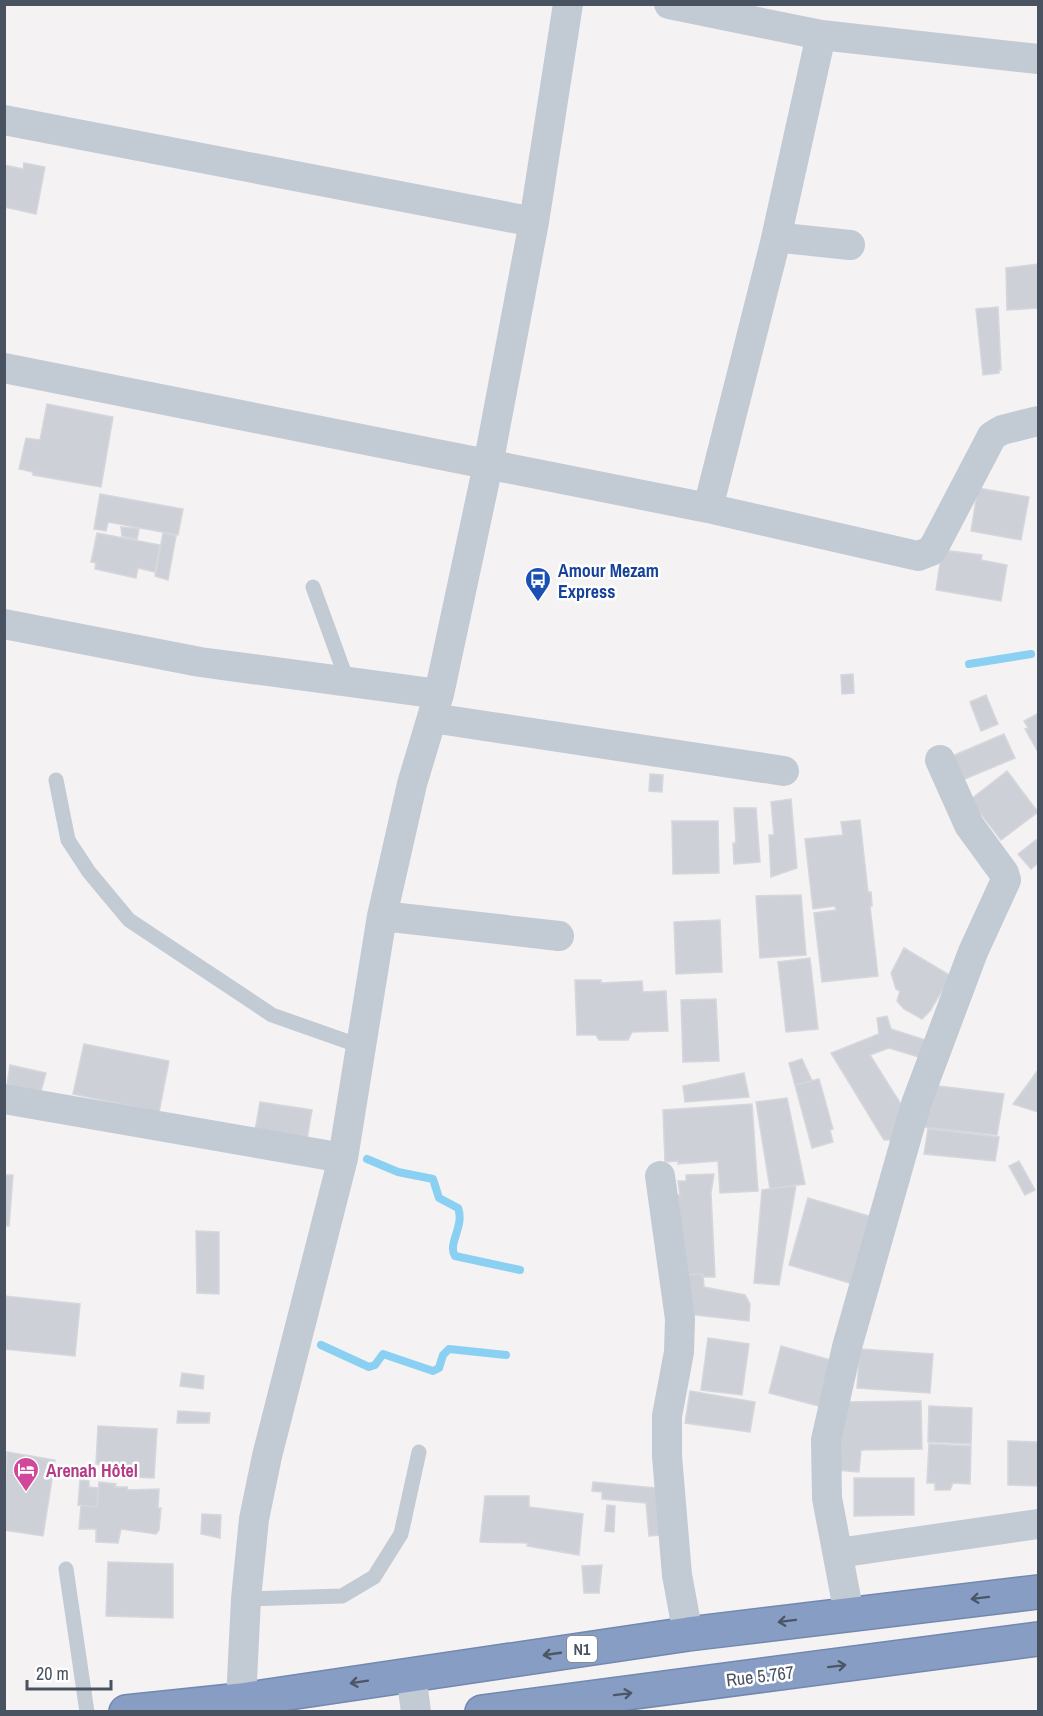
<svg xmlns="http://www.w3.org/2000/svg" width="1043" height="1716" font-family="'Archivo Narrow',sans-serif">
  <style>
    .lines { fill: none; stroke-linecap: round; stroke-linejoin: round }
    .stream { stroke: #8ad0f2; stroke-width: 8 }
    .building { fill: #cdd0d6; stroke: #d5d7dd; stroke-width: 1.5 }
    .highway-casing { stroke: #7288af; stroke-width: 36 }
    .lane { stroke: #c2cad4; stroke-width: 15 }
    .street { stroke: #c2cad4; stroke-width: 30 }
    .highway { stroke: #879dc3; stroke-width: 33 }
    .oneway { stroke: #4b5666 }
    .labels { text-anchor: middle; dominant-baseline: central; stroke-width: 5; stroke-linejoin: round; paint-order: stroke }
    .shield { fill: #fff; stroke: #7f8690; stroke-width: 1.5 }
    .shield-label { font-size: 16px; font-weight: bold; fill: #485261 }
    .transit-label { font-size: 18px; font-weight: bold; fill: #164399; stroke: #fff; text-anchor: start }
    .hotel-label { font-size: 18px; font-weight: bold; fill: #b23c85; stroke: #fff; text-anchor: start }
    .street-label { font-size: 18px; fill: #485261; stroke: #fff }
  </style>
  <rect width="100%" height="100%" fill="#f4f2f2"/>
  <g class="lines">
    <path class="stream" d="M969,664L1031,654
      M367,1159L398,1172L433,1179L439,1198L458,1208C465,1226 447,1244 455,1256L520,1270
      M321,1345L369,1367L375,1365L383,1354L433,1371L439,1368L443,1355L449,1349L506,1355"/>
  </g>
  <path class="building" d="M24,163L45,167L36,214L4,207V165L23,169Z
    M1038,264V308L1007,310L1006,268Z
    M998,307L1001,370H999V373L983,375L976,309Z
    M47,404L113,417L101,487L33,475V472L19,469L26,438L40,440Z
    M978,488L1029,497L1021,540L971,531Z
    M100,494L183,509L178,535L108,522L106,531L94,529Z
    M121,527L139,529L137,539L122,536Z
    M97,533L160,545L155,572L138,568L136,578L95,569L96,563L91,562Z
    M163,533L176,536L168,580L155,576Z
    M942,550L982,555L981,560L1007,565L1001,601L936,590Z
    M853,674L854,693L842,694L841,675Z
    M986,695L998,724L981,731L970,702Z
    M1037,714L1038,716V752L1025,729L1028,728L1024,721Z
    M1004,734L1015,758L960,781L950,757Z
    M1007,771L1038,812L1001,840L970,800Z
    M650,774L663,775L662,792L649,791Z
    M791,799L797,868L771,877L769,835H774L771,802Z
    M734,808H756L760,862L734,864L733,843H736Z
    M860,820L868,892H871L872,906H870L878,976L822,982L814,913L836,910L835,906L813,909L805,839L843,835L841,822Z
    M672,821H718L719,873L673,874Z
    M1036,840L1038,844V866L1037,864L1031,869L1018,854Z
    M801,895L806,955L760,958L756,896Z
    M720,920L722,972L676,974L674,922Z
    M904,948L951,976L930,1011L922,1019L904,1009L897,1001L900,991L896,989L891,973Z
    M810,958L818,1029L786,1032L778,962Z
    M575,980H601V983L642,981L643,992L666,991L668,1031L632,1032L628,1040H599L596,1035H577Z
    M716,999L719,1061L683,1062L681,1000Z
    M887,1016L891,1029L925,1040L919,1057L889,1048L870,1055L904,1109L894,1140H884L831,1053L879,1034L877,1018Z
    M84,1044L169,1061L159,1112L73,1094Z
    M802,1059L812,1081L795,1085L789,1063Z
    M10,1065L46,1073L41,1091L7,1085Z
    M1038,1070V1112L1013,1104L1025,1088Z
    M744,1073L749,1097L685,1102L683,1086Z
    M819,1079L833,1129L830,1130L833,1142L812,1148L795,1085Z
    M930,1085L1004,1094L997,1135L923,1127Z
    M787,1098L805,1184L770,1189L756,1102Z
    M260,1102L312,1110L306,1145L254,1136Z
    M752,1104L758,1191L720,1193L718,1161L678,1164V1161L665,1162L663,1110Z
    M928,1129L999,1137L995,1161L924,1154Z
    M1019,1161L1035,1190L1025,1195L1009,1166Z
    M714,1174L711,1193L715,1277H702L703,1274L683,1275L674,1195H680L678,1181H686V1175Z
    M4,1175H13L9,1226H4Z
    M796,1185L779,1285L754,1283L762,1190Z
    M808,1198L869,1216L850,1283L789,1265Z
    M196,1231L219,1232V1294L197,1293Z
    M703,1274L704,1287L745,1295L750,1304L749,1321L687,1314L683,1275Z
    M4,1296L80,1304L75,1356L4,1349Z
    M708,1338L749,1344L742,1395L701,1390Z
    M781,1346L831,1360L819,1406L769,1393Z
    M860,1349L933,1354L930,1393L857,1388Z
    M182,1373L204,1376L203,1389L180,1386Z
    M690,1391L755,1402L750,1432L685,1423Z
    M921,1401L922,1449L861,1450L859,1472L836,1470L840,1402Z
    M929,1406L972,1408L971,1444L928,1442Z
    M178,1411L210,1413L209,1423H177Z
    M98,1426L157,1429L154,1478L131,1477L132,1468L96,1464Z
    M1008,1441L1038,1442V1486L1008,1485Z
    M929,1444L971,1446L970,1484L953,1483L950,1490H935V1483H927Z
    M7,1452L55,1460L43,1536L4,1530Z
    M854,1478H914V1515L854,1516Z
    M80,1480L89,1481V1487L98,1488L97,1507L78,1505Z
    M99,1482L116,1484L115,1487H127L128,1490L159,1489L158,1508H161L159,1530L156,1534L121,1529L118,1543L96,1542V1529H79L81,1505L97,1507Z
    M593,1482L655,1488L661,1535L649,1536L646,1503L602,1499V1492L592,1491Z
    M485,1496H529V1507L583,1514L579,1555L527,1546L528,1543L480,1542Z
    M607,1505L615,1506L614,1532L605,1531Z
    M202,1514L221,1515L220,1538L201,1534Z
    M108,1562L173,1564V1618L106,1616Z
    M602,1565L599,1593H584L582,1566Z"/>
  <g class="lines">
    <defs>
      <path id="highway" d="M126,1712L241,1700L688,1634L1038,1592
        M482,1712L1038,1639"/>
    </defs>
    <use href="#highway" class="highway-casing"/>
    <path class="lane" d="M313,587L348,683
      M56,780L68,840L89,872L129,920L272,1015L360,1046
      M66,1569L87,1712
      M246,1599L342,1596L374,1577L401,1534L419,1452"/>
    <path class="street" d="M669,4L821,35L1038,59
      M4,120L534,222
      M775,243L821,35
      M4,368L708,508L918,556L931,551L936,543L992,436L1002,430L1038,421
      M708,508L775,243L783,238L850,245
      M4,624L200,662L439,694
      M432,718L784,771
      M382,916L559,936
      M4,1099L343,1158
      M660,1176L680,1319L679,1352L667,1416V1456L677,1575L688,1634
      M838,1553L1038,1524
      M849,1614L827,1498L826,1440L847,1347L916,1104L973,952L1006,880L1004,873L969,825L940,760
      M411,1674L416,1712
      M241,1700L246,1599L254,1519L267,1456L343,1158L382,916L412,784L439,694L488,465L534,222L568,4"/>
    <use href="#highway" class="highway"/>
  </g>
  <defs><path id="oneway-shaft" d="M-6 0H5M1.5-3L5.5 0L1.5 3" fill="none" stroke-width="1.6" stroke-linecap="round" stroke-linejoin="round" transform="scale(1.5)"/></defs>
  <g class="oneway">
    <use href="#oneway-shaft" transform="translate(980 1598) rotate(173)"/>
    <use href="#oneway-shaft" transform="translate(787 1621) rotate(173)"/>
    <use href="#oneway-shaft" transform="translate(552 1654) rotate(172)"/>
    <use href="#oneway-shaft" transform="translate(837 1666) rotate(-7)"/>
    <use href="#oneway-shaft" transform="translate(359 1682) rotate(171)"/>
    <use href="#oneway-shaft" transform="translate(623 1694) rotate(-7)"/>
  </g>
  <defs>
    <symbol id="bus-pin" viewBox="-11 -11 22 30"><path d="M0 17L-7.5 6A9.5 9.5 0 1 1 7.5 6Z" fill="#1a4fb4" stroke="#fff"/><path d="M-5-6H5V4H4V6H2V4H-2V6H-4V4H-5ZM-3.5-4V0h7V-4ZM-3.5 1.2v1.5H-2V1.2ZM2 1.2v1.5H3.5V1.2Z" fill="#fff"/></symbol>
    <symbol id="hotel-pin" viewBox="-11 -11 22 30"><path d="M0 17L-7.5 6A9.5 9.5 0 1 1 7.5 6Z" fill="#d1479c" stroke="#fff"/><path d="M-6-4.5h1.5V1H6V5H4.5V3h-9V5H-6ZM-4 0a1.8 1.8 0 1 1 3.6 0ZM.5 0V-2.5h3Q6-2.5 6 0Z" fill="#fff"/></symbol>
  </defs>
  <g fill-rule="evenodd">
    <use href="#bus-pin" x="523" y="565" width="30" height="40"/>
    <use href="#hotel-pin" x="11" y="1455" width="30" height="40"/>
  </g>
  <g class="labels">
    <rect class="shield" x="567" y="1636" width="30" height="26" rx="4.5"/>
    <g class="shield-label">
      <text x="582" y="1649">N1</text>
    </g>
    <g class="transit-label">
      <text x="558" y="570">Amour Mezam<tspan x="558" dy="21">Express</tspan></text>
    </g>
    <g class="hotel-label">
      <text x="46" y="1470">Arenah Hôtel</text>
    </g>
    <g class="street-label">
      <text transform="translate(760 1676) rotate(-7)">Rue 5.767</text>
    </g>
  </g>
  <rect width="1043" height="1716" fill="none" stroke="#485261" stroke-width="12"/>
  <path d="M27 1680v9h84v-9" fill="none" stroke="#485261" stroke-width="3"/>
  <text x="36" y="1680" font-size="18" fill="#485261" stroke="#ffffff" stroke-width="4.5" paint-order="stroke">20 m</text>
</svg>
